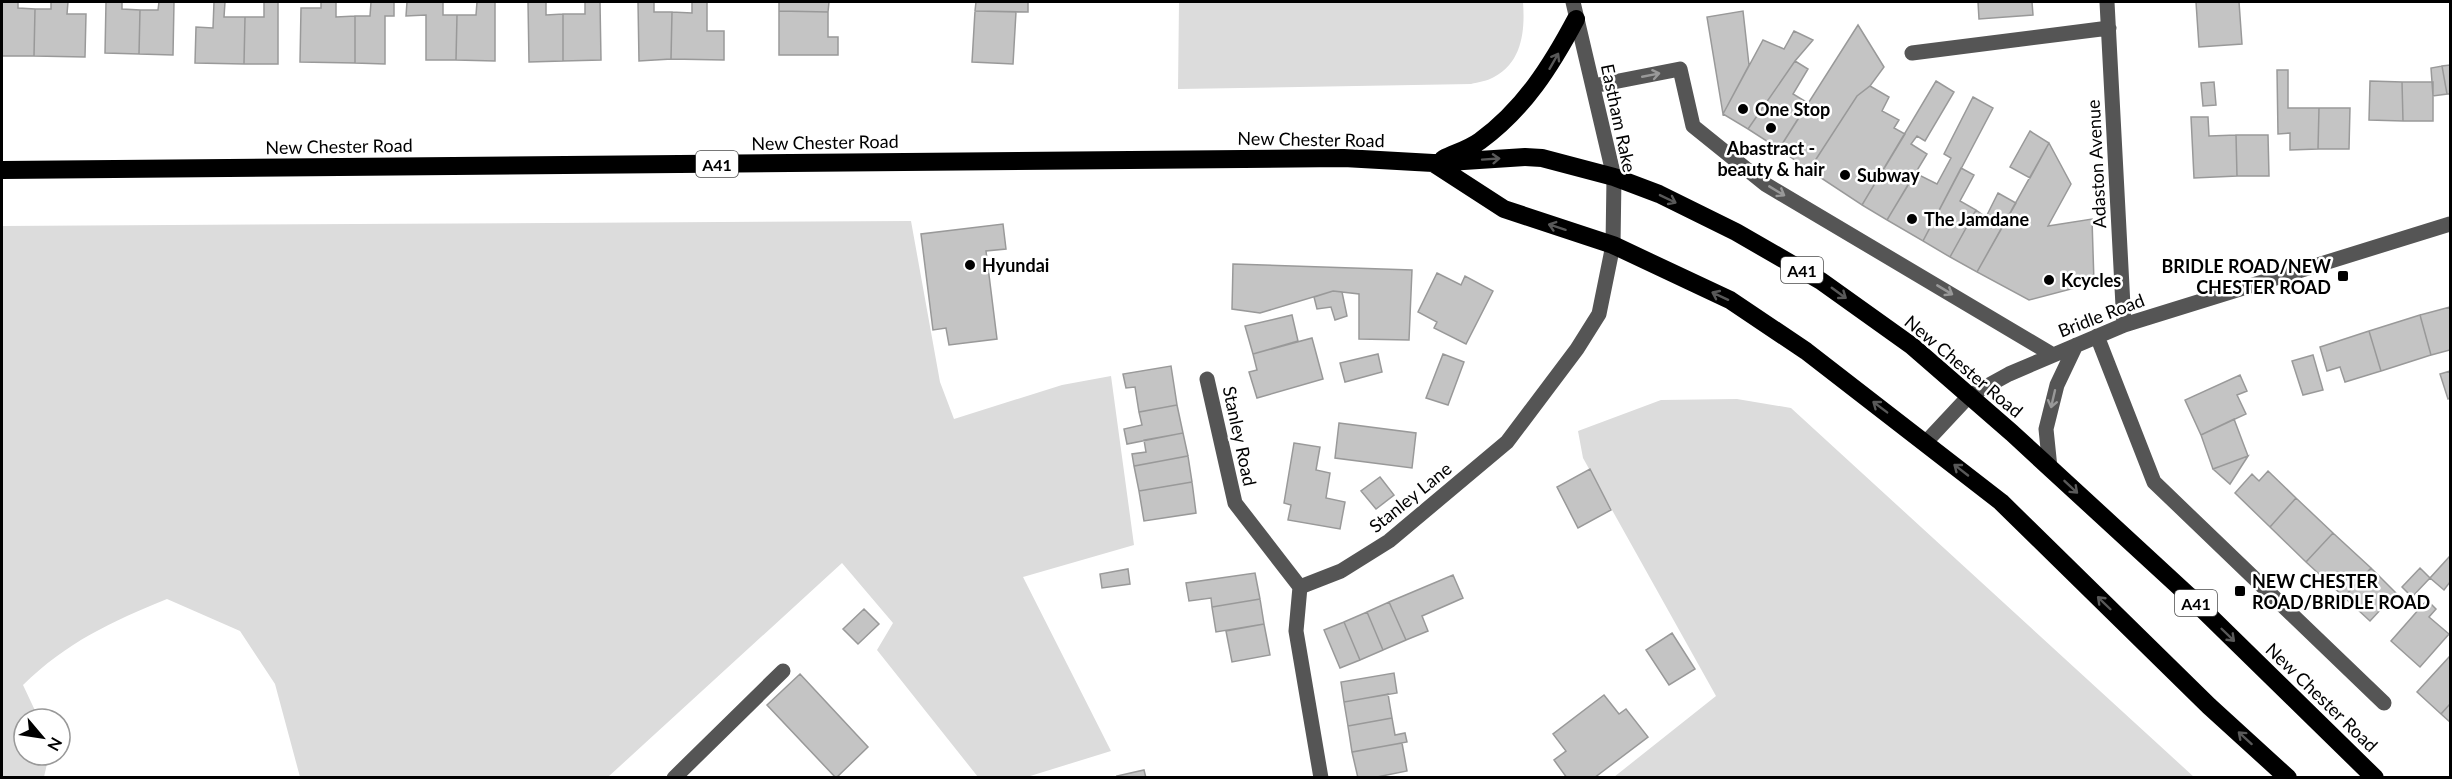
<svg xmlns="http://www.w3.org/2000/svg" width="2452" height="779" font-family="Lato,sans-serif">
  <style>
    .green { fill: #dcdcdc }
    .building { fill: #c4c4c4; stroke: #999; stroke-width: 1.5 }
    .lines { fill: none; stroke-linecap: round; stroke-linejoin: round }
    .minor { stroke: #555; stroke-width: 15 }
    .highway { stroke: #000; stroke-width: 18 }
    .oneway { stroke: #595959 }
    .oneway2 { stroke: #999 }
    .poi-dot { fill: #000; stroke: #fff; stroke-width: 2 }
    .labels { text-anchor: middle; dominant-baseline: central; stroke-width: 5; stroke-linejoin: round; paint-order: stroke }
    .shield { fill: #fff; stroke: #4c4c4c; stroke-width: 1.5 }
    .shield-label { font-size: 16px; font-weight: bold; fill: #000 }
    .poi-label { font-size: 18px; font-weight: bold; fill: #000; stroke: #fff; text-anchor: start }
    .street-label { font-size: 18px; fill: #000; stroke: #fff }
  </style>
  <rect width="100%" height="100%" fill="#fff"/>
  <path class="green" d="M1179,2H1523C1525,29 1523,62 1494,77C1488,81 1478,82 1471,84L1178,89Z
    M911,221L940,382L954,419L1062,385L1111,376L1134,545L1023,577L1111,751L1027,777H978L877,650L893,623L842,563L608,777H300L275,684L240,631L167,599C111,622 67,642 23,685L39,719H24V755H49L44,777H2V226Z
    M1737,399L1791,408L2194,777H1614L1716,696L1583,458L1578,431L1661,400Z"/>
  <path class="building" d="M2,2H18V8L35,9L34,56H2Z
    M51,2H68L67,14H86L85,57L34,56L35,9H51Z
    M106,2H122V9L140,10L139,54L105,53Z
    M159,2H174L173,55L139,54L140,10H158Z
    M214,2H225L224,17H245L244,64L195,63L196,27L213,28Z
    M264,2H278V64H244L245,17H264Z
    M321,2H336V17L355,16V63L300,62L301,8H321Z
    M371,2H394V16H385V64L355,63V16H370Z
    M407,2H443V15H457L456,60H426V15L406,16Z
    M477,2H495V61L456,60L457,15H476Z
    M528,2H546V15L563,14V61L529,62Z
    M585,2H600L601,60L563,61V14H585Z
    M638,2H654V12H672L671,59L639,61Z
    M692,2H707V31H724V60L671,59L672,12L692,13Z
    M779,2H829L828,12L779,11Z
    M976,2H1028V12L975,11Z
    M1978,2H2032L2033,15L1979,19Z
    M2196,2H2239L2242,44L2199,47Z
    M779,11L828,12V37H838V55H779Z
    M975,11L1016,12L1013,64L972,62Z
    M1743,11L1749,65L1723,114L1707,17Z
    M1858,25L1884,67L1870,86L1857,96L1809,170L1779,149Z
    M1794,31L1813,40L1795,61L1748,129L1723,114L1763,40L1784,49Z
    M1795,61L1808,69L1793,94L1808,103L1779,149L1748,129Z
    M2450,65V94H2447L2442,66Z
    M2442,66L2447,94L2433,96L2431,68Z
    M2277,70H2288V108H2319L2318,149L2290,150V133L2278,134Z
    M1936,81L1954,92L1925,141L1917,136L1911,144L1927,154L1887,220L1862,205Z
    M2370,81L2402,82L2403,121L2369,120Z
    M2214,82L2216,105L2203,106L2201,83Z
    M2402,82H2433V121H2403Z
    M1870,86L1889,97L1882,111L1899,120L1894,128L1905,134L1862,205L1809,170L1857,96Z
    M1973,97L1993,108L1923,241L1887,220L1915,173L1937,184L1951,158L1944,154Z
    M2319,108H2350L2349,149H2318Z
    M2191,117H2208L2209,136L2236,135L2237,176L2194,178Z
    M2030,131L2049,143L2030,178L2010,167Z
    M2236,135H2268L2269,176H2237Z
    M2049,143L2071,184L2048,226L2092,219L2094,283L2029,300L1977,272Z
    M1961,168L1974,175L1960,201L1976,210L1950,257L1923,241Z
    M1998,193L2016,203L1977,272L1950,257L1976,210L1986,217Z
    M1003,224L1006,249L986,251L997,339L949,345L946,328L933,330L921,234Z
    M1233,264L1412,270L1409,340L1359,339V294L1333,291L1260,313L1232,309Z
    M1437,273L1461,285L1465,276L1493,291L1466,344L1434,328L1437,322L1418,312Z
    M1333,291L1342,292L1347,316L1335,320L1331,307L1317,309L1314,297Z
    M2450,307V350L2431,355L2420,315Z
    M1292,315L1298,341L1253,354L1245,326Z
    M2420,315L2431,355L2381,371L2369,331Z
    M2369,331L2381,371L2345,382L2340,367L2327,371L2320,347Z
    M1312,338L1323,379L1257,398L1249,372L1257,370L1253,354Z
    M1378,354L1382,372L1345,382L1340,363Z
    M1443,354L1464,362L1448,405L1426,398Z
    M2313,355L2323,390L2303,395L2292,361Z
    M1171,366L1177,405L1139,412L1135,387L1126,388L1123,374Z
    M2450,371V398L2448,399L2440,374Z
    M2240,375L2247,391L2237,395L2246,414L2201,435L2185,400Z
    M1177,405L1183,433L1127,444L1124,429L1142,425L1139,412Z
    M2234,419L2248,456L2213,469L2201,435Z
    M1339,423L1416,433L1412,468L1335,458Z
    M1183,433L1188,456L1134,466L1132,454L1146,452L1144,440Z
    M1294,443L1320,447L1316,470L1330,473L1326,498L1345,502L1340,529L1288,520L1291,505L1284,503Z
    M1188,456L1192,482L1139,491L1134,466Z
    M2248,456L2230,484L2213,469Z
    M1590,469L1611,510L1578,528L1557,487Z
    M2268,471L2296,498L2270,527L2235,493L2252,474L2259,481Z
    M1380,477L1394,495L1376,509L1361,491Z
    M1192,482L1196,513L1144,521L1139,491Z
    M2296,498L2333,533L2306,562L2270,527Z
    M2333,533L2371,568L2344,597L2306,562Z
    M2450,556V582L2444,590L2430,578Z
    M2371,568L2396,593L2370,621L2344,597Z
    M2420,568L2430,578L2412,597L2402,587Z
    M1128,569L1130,584L1102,588L1100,574Z
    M1255,573L1260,599L1212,607L1211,598L1189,601L1186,583Z
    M1453,575L1463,598L1422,616L1428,631L1406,640L1389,602Z
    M1260,599L1264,624L1216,632L1212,607Z
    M2427,600L2436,609L2429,617L2449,634L2420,667L2391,641Z
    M1389,602L1406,640L1383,650L1367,612Z
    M864,609L879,624L858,644L843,629Z
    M1367,612L1383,650L1360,660L1344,622Z
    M1344,622L1360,660L1340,668L1324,630Z
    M1264,624L1270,655L1232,662L1226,631Z
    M1672,633L1695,669L1669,685L1646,650Z
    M2450,656V704L2441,714L2417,692Z
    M1394,673L1397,693L1344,702L1341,682Z
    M800,674L868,747L836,778L767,705Z
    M1388,694L1392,718L1348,726L1344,702Z
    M1604,695L1619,714L1626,709L1648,737L1594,778H1567L1554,760L1566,751L1553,734Z
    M2450,704V722L2441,714Z
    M1392,718L1395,735L1405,733L1407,742L1352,752L1348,726Z
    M1402,743L1407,771L1372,778H1358L1352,752Z
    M1144,770L1146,778H1118L1117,776Z"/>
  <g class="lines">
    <path class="minor" d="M2107,2L2124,325
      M1912,53L2109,28
      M1593,86L1680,69L1693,126L1765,184L2053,355
      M2097,336L2154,482L2384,703
      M1207,379L1235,503L1300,587
      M1926,442L1969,396L2009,374L2124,325L2450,224
      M2050,468L2046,429L2057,385L2076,345
      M674,778L783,671
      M1321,778L1296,631L1300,587L1341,571L1389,541L1507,442L1577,349L1599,314L1613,245L1614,177L1573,2"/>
    <path class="highway" d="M1443,159C1455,153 1469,149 1480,141C1524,109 1551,66 1576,19
      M1433,163L1504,209L1613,245L1730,300L1806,351L2001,502L2209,706L2288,778
      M2,170L1344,158L1433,163L1525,157L1542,158L1614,177L1659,194L1736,232L1821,281L1912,346L2012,433L2188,595L2375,778"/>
  </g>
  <defs><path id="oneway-shaft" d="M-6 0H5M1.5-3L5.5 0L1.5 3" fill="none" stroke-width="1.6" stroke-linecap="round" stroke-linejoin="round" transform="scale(1.5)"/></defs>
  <g class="oneway">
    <use href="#oneway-shaft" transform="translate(1554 61) rotate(-60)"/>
    <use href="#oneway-shaft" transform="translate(1491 159) rotate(-4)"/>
    <use href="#oneway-shaft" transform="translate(1668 199) rotate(26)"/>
    <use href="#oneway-shaft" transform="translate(1557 227) rotate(-162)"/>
    <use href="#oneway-shaft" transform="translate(1839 293) rotate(36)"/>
    <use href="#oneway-shaft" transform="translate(1720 296) rotate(-155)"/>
    <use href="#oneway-shaft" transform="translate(1880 407) rotate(-143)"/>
    <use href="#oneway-shaft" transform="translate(1961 470) rotate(-142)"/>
    <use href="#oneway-shaft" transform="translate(2071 487) rotate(43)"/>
    <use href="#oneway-shaft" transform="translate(2104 603) rotate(-136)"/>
    <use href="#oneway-shaft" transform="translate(2228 635) rotate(44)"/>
    <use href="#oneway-shaft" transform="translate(2245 738) rotate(-138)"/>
  </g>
  <g class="oneway2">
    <use href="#oneway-shaft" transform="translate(1651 75) rotate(-11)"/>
    <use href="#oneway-shaft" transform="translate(1777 191) rotate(31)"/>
    <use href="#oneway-shaft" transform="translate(1945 290) rotate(31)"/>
    <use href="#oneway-shaft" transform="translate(2053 399) rotate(103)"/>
  </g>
  <g class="poi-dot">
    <circle cx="1743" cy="109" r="6"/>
    <circle cx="1771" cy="128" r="6"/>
    <circle cx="1845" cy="175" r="6"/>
    <circle cx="1912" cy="219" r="6"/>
    <circle cx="970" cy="265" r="6"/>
    <rect x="2337" y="270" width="12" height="12" rx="3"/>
    <circle cx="2049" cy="280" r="6"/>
    <rect x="2234" y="585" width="12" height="12" rx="3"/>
  </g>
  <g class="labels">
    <g class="shield">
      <rect x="696" y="151" width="42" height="26" rx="4.5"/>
      <rect x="1781" y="257" width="42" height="26" rx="4.5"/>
      <rect x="2175" y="590" width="42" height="26" rx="4.5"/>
    </g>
    <g class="shield-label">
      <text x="717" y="164">A41</text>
      <text x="1802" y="270">A41</text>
      <text x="2196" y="603">A41</text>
    </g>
    <g class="poi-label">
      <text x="1755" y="109">One Stop</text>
      <text x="1771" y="148" text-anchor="middle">Abastract -<tspan x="1771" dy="21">beauty &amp; hair</tspan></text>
      <text x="1857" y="175">Subway</text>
      <text x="1924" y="219">The Jamdane</text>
      <text x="982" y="265">Hyundai</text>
      <text x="2331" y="266" text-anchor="end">BRIDLE ROAD/NEW<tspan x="2331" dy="21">CHESTER ROAD</tspan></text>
      <text x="2061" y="280">Kcycles</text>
      <text x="2252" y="581">NEW CHESTER<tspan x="2252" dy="21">ROAD/BRIDLE ROAD</tspan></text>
    </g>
    <g class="street-label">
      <text transform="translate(1619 118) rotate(78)">Eastham Rake</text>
      <text transform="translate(1311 139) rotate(1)">New Chester Road</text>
      <text transform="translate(825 142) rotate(-1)">New Chester Road</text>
      <text transform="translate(339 146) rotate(-1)">New Chester Road</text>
      <text transform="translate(2096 164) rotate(-93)">Adaston Avenue</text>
      <text transform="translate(2101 315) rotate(-21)">Bridle Road</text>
      <text transform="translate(1964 366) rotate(40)">New Chester Road</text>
      <text transform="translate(1240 436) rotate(78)">Stanley Road</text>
      <text transform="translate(1410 497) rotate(-39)">Stanley Lane</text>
      <text transform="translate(2322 697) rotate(44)">New Chester Road</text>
    </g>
  </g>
  <rect width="2452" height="779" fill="none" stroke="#000000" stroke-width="6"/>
  <g transform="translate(42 737) rotate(119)"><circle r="28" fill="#ffffff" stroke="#999999" stroke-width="1.5"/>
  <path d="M0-4.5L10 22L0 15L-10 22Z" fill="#000000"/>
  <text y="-9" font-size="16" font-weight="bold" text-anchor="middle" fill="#000000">N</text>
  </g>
</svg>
